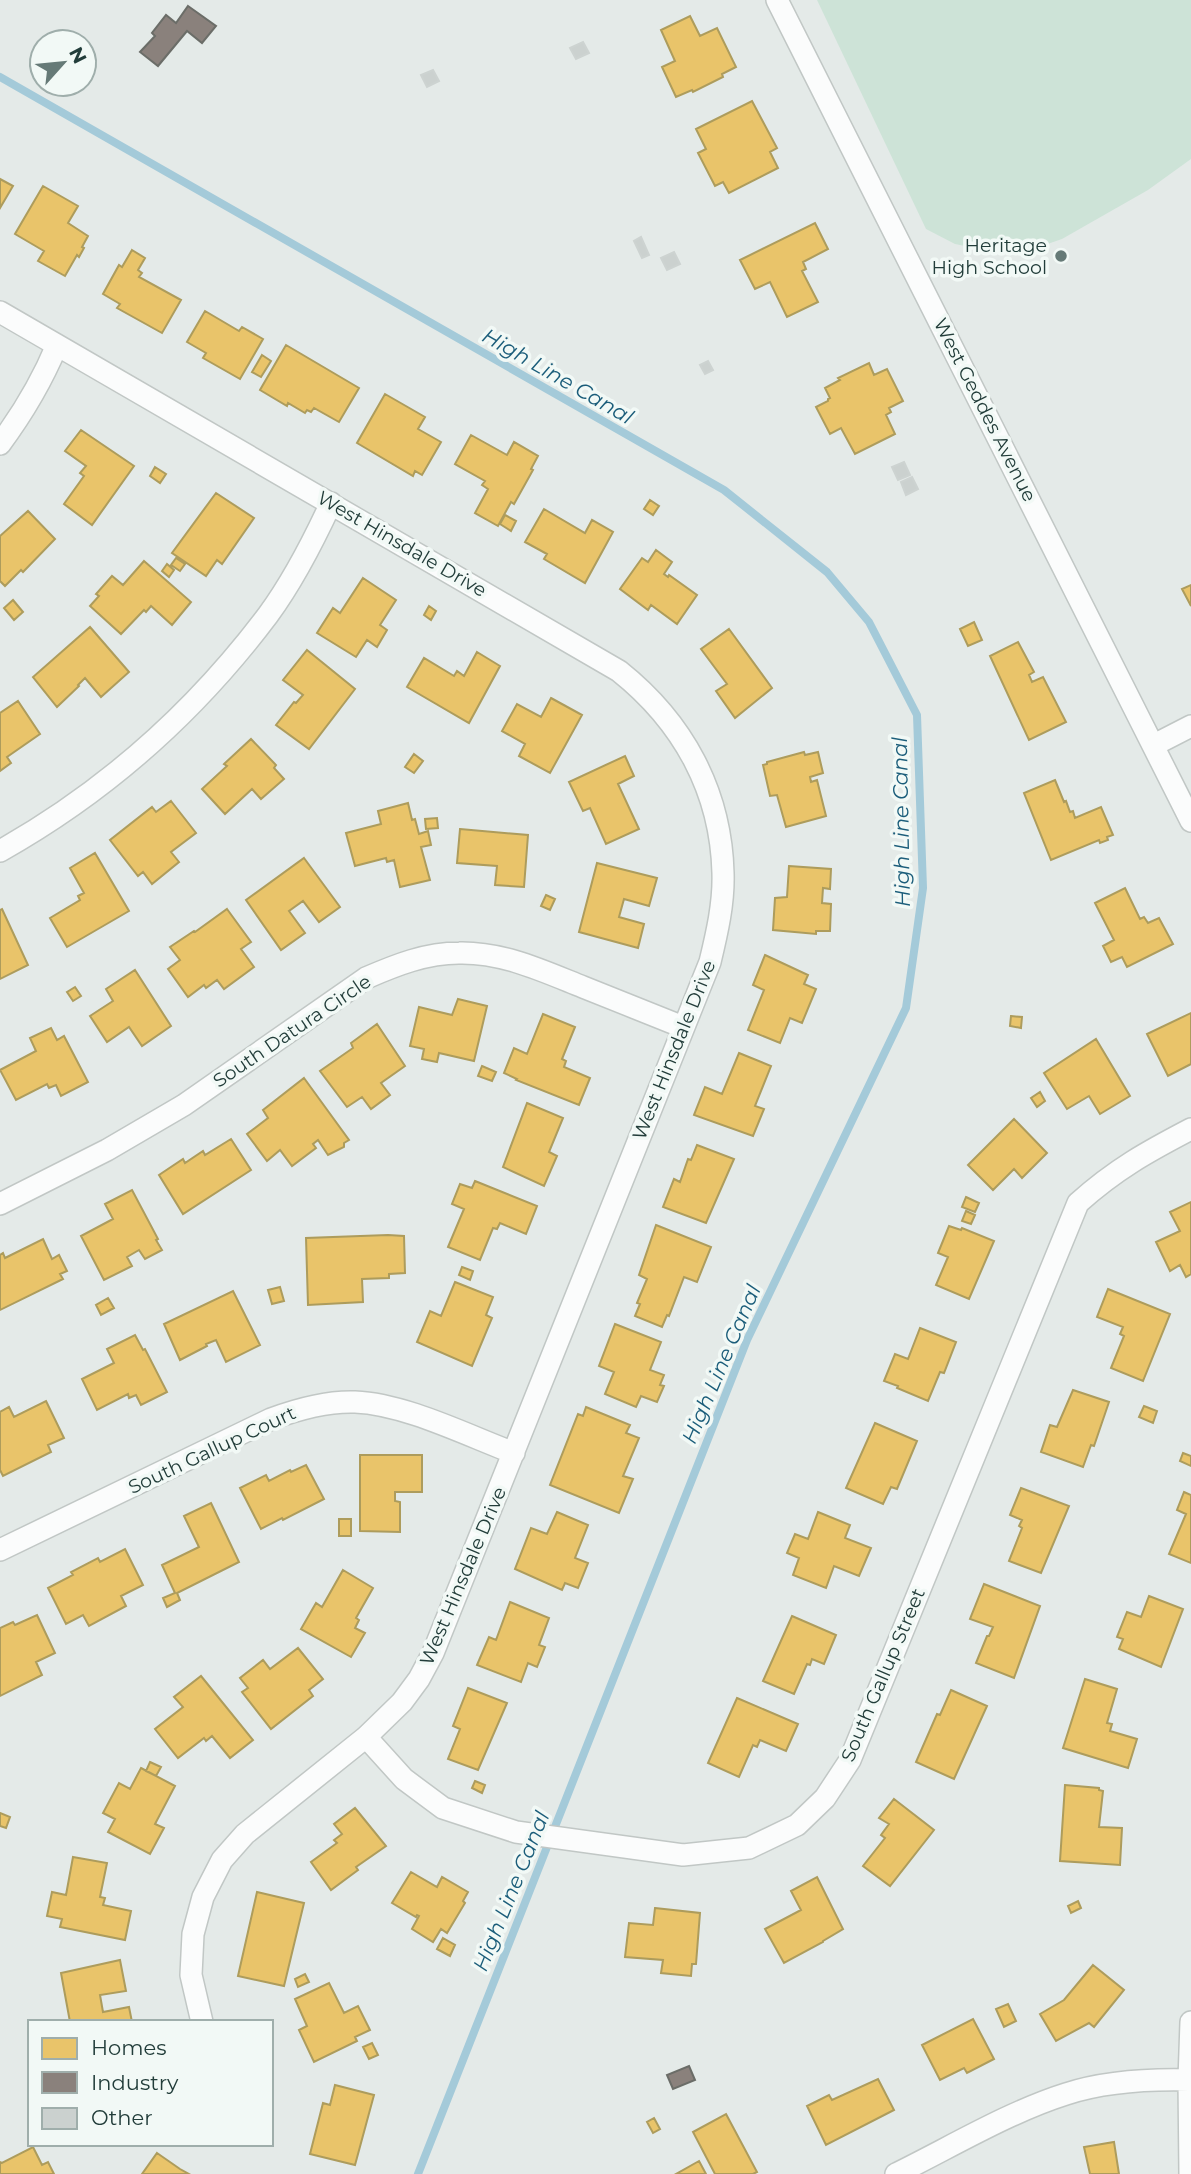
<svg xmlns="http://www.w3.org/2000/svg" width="1191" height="2174" font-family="Montserrat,sans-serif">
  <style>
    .pitch { fill: #cde3d7 }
    .homes { fill: #e9c46a; stroke: #ad9c5c; stroke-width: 2 }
    .industry { fill: #8a817c; stroke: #6b6d68; stroke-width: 2 }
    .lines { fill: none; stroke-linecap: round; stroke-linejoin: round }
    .stream { stroke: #a4cad9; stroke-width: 8 }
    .building { fill: #cbd1cf; stroke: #cdd3d1; stroke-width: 2 }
    .street-casing { stroke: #c1c7c5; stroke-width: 24 }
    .street { stroke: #fbfcfc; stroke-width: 21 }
    .poi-dot { fill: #667a77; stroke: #f2f9f6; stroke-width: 2.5 }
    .labels { text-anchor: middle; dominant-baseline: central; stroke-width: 7; stroke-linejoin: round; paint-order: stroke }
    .poi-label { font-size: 19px; fill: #223d3a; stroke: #f2f9f6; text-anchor: end }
    .street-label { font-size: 19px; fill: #223d3a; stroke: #f2f9f6 }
    .water-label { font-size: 21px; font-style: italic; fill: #1b5d7a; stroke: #f2f9f6 }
  </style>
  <rect width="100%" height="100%" fill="#e4eae8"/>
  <path class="pitch" d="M817,0H1191V159L1148,190L1062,239L1027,251L995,252L955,244L926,229Z"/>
  <path class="homes" d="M690,16L700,36L717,28L736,67L722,74L723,77L693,92L692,90L676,97L662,67L675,61L661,30Z
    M752,101L777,148L770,152L778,168L729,193L723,182L715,186L698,153L706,149L696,129Z
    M0,179L13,186L0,208Z
    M43,186L78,206L68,223L88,236L82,247L84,248L79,257L77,255L65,276L38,261L44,251L15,234Z
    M815,223L828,249L803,262L806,269L802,271L818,302L787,317L770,282L755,289L740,260Z
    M132,250L145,258L138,270L142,273L139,277L181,300L162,333L117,308L120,304L103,294L119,265L122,267Z
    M205,311L239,331L242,327L263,339L240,379L203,358L206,353L187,342Z
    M286,345L359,388L339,422L314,408L311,412L307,410L305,413L288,403L287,406L260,390Z
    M262,355L271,361L261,377L252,372Z
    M869,363L874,375L887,369L903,401L889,408L891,412L886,415L895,434L855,454L841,428L830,434L816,407L828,401V399L830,398L825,388L840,380L838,378Z
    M385,394L425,417L418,429L441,442L422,475L415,471L413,476L357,443Z
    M81,430L134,466L92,525L64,504L84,476L80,473L86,466L65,451Z
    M471,435L507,455L514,442L538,456L531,469L533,470L514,504L511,502L498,526L475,513L488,489L482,485L485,481L455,464Z
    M155,467L166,474L160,483L150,476Z
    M216,493L254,518L222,564L217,560L206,576L172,553Z
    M650,500L659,506L653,515L644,509Z
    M544,509L585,533L592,520L613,532L585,583L544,559L547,554L525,542Z
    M28,511L55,539L23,572L21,570L5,586L0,581V536Z
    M505,515L516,521L511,531L500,524Z
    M656,550L672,562L664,574L668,577L669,575L697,595L677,624L651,605L648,610L620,589L642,558L648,562Z
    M176,558L185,564L180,571L171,565Z
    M144,561L191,602L172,625L151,606L146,612L144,610L121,634L90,606L99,596L96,594L112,576L123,585Z
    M167,564L174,570L169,577L162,571Z
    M363,578L396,600L380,625L387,630L377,647L367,640L356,657L317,633L333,608L340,613Z
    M1191,585V606L1182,589Z
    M13,600L23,612L14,620L4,608Z
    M429,606L436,611L431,620L424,615Z
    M974,622L982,640L968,646L960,629Z
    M90,627L129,672L101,697L85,678L78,685L79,686L57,707L33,677Z
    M729,629L772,688L735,718L716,691L727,684L701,649Z
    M1018,642L1034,672L1029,675L1032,682L1043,677L1066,722L1029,740L990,656Z
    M307,650L355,689L309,749L276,725L294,702L296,703L303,695L283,680Z
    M477,652L500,666L469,723L407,687L424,658L454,676L457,671L464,676Z
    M551,698L582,715L550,773L519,756L525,744L502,731L517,704L541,717Z
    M18,701L40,734L7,757L11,763L0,771V713Z
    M251,739L276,765L274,768L284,779L261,799L252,789L225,814L202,789L227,766L224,764Z
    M804,752L805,755L818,752L823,773L810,777L811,782L817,780L826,816L786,827L777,795L770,796L763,765L767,764V762Z
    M414,754L423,761L414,773L405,767Z
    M625,756L634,776L618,784L639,829L606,844L590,808L583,811L569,782Z
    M1055,780L1064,802L1066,801L1070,812L1073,811L1075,818L1101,807L1113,835L1107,837L1108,840L1100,843L1099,840L1051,860L1024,793Z
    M171,801L196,833L171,852L179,862L152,884L143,872L138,876L110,840L152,807L156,812Z
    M408,803L412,820L415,819L419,834L428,831L431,845L421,847L430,880L400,887L394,860L387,862L386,858L355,866L346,833L381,824L378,811Z
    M437,818L438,828L426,829L425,819Z
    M460,829L528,835L524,887L495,885L497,866L457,863Z
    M95,853L129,911L67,947L50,918L80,900L78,896L84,893L70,868Z
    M304,858L340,907L319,922L303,901L289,911L305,933L281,950L246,900Z
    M597,863L657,878L649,906L624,899L619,917L644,924L638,948L579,932Z
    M789,866L831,869L830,889L823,888L822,903L831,904L830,931H816V934L773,930L775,898L787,897Z
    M1125,888L1140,919L1144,917L1148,923L1159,918L1173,944L1127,967L1122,957L1111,962L1103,946L1114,940L1095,903Z
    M546,895L555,899L550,910L541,906Z
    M2,909L28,965L0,979V910Z
    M227,909L251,942L241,949L254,967L224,989L217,980L206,988L204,985L188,997L168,969L180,960L170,947L194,931L195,932Z
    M765,955L808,975L804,984L816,989L802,1023L790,1018L780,1043L748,1030L764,990L753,985Z
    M135,970L171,1026L142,1046L129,1027L107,1042L90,1016L113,1001L106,989Z
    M75,987L81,996L73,1001L67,992Z
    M458,999L487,1006L474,1061L439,1053L437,1062L422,1059L424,1049L410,1046L419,1007L452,1015Z
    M1191,1013V1064L1168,1076L1147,1034Z
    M543,1014L575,1027L562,1059L566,1061L564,1067L590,1078L579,1105L516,1080L517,1079L504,1073L514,1048L527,1054Z
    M1011,1016L1022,1017L1021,1028L1010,1026Z
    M377,1024L405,1066L381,1083L390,1095L371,1109L362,1097L347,1107L320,1071L353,1048L351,1043Z
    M51,1028L57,1040L64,1036L88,1082L61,1096L56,1085L49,1088L47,1084L16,1100L0,1070L36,1051L30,1038Z
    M1096,1039L1130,1096L1100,1114L1089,1096L1067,1109L1044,1073Z
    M739,1053L771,1066L755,1106L764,1109L753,1136L694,1115L705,1087L722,1094Z
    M482,1066L496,1072L492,1081L478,1076Z
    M304,1078L349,1140L344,1143V1147L328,1155L318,1140L313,1144L316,1148L292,1166L280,1150L267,1161L247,1134L268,1118L263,1110Z
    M1040,1092L1045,1101L1037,1107L1031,1098Z
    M527,1103L563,1118L549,1152L557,1156L544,1186L503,1167Z
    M1014,1119L1047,1153L1022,1178L1014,1169L993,1190L968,1165Z
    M231,1139L251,1170L183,1214L159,1175L183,1159L185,1163L203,1151L205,1155Z
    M697,1145L734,1159L706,1223L663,1207L674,1179L680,1182L688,1159L691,1160Z
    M475,1181L537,1206L526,1234L500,1223L497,1229L493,1228L480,1260L448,1247L464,1209L452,1204L460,1184L472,1188Z
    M132,1190L158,1239L156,1240L162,1250L145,1259L139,1250L127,1257L132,1266L104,1280L81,1236L113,1219L105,1204Z
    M966,1197L979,1203L975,1212L962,1207Z
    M1191,1202V1274L1186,1277L1180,1265L1170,1271L1156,1242L1180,1231L1170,1212Z
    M966,1211L975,1215L971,1224L962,1221Z
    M656,1225L711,1247L697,1282L684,1277L669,1316L667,1315L662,1327L635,1316L640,1304L637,1303L647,1279L639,1275Z
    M949,1226L961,1230L962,1228L994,1241L969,1299L936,1285L948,1257L938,1253Z
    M388,1235L404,1236L405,1273L389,1274V1278L362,1279L363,1302L308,1305L306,1238Z
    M43,1239L52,1259L59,1255L67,1271L60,1274L63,1279L0,1310V1255L3,1253L5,1258Z
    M462,1267L473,1271L470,1280L459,1275Z
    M455,1282L493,1297L486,1315L492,1318L472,1366L417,1342L430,1311L441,1316Z
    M280,1287L284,1301L272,1304L268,1290Z
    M1108,1289L1170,1314L1143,1381L1111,1368L1124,1336L1120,1334L1123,1327L1097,1317Z
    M233,1291L260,1345L226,1362L216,1340L206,1344L207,1346L180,1360L164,1324Z
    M108,1298L114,1308L101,1315L96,1305Z
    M615,1324L661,1342L650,1370L664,1375L660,1385L664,1386L657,1402L641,1396L636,1407L605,1394L614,1372L599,1366Z
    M920,1328L956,1342L944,1373L940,1372L928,1401L897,1388L898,1386L884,1381L895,1354L908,1359Z
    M135,1335L143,1350L145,1349L167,1392L141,1405L136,1395L129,1398L128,1394L97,1410L82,1379L114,1363L107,1349Z
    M1073,1390L1109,1402L1094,1446L1091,1445L1083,1467L1041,1452L1050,1425L1057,1427Z
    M46,1401L64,1438L48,1445L51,1452L3,1476L0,1470V1412L9,1407L14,1417Z
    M1144,1406L1157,1411L1153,1423L1139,1417Z
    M586,1407L630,1425L626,1433L639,1438L623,1476L633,1479L619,1513L550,1485L578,1414L583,1416Z
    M875,1423L917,1441L897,1489L891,1487L883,1504L846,1488Z
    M1183,1453L1191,1456V1466L1180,1461Z
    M360,1455H422V1492H395V1501L400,1502V1532L360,1531Z
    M306,1465L324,1499L283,1520L282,1518L261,1529L240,1488L266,1475L269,1481L290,1470L291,1472Z
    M1021,1488L1069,1506L1041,1573L1009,1561L1022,1528L1019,1526L1022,1520L1010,1515Z
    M1184,1492L1191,1495V1563L1169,1554L1186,1514L1177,1510Z
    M211,1503L239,1562L177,1593L180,1600L167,1607L163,1598L175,1593L162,1565L199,1547L184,1516Z
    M557,1512L588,1525L575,1558L588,1563L578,1588L565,1583L562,1590L515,1569L531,1528L547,1534Z
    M818,1512L850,1525L845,1538L871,1548L859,1576L834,1566L826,1588L793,1575L799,1558L787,1553L795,1534L808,1539Z
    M339,1519H351V1536H339Z
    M125,1549L143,1585L121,1596L126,1606L89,1626L83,1615L66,1624L48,1588L73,1575L71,1572L98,1558L100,1562Z
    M343,1570L373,1588L356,1618L359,1620L355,1628L365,1633L351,1657L301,1629L316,1603L322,1607Z
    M984,1584L1040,1606L1014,1678L976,1663L987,1636H989L993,1627L970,1619Z
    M1149,1596L1183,1609L1161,1667L1119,1649L1123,1639L1117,1637L1127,1612L1141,1617Z
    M510,1602L549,1618L539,1645L545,1647L537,1667L528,1663L521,1682L477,1665L489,1637L496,1640Z
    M37,1615L55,1653L36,1662L42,1675L0,1696V1628L13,1622L15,1625Z
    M792,1616L836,1635L824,1664L812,1659L810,1665L807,1664L794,1694L763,1681Z
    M298,1648L323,1679L309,1690L313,1696L271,1729L242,1692L248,1688L240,1678L263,1660L270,1669Z
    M201,1676L253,1740L230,1758L212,1736L206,1741L204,1738L178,1758L155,1729L183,1707L174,1697Z
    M1085,1679L1117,1689L1107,1723L1112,1724L1110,1731L1137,1739L1128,1768L1063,1748Z
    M468,1688L507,1703L478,1770L448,1759L460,1729L453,1726Z
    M951,1690L987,1706L954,1779L916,1762L937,1714L940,1715Z
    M737,1698L798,1724L786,1751L760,1740L757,1747L753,1745L739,1777L708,1763Z
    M150,1762L161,1767L156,1776L146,1771Z
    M141,1768L175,1786L155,1824L164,1828L150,1854L108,1832L115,1819L103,1813L119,1783L130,1789Z
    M475,1781L485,1785L482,1793L472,1788Z
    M1065,1785L1099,1788V1790L1103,1791L1099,1827L1122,1828L1120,1865L1060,1861Z
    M894,1799L934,1830L890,1886L863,1866L885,1838L881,1835L889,1824L879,1818Z
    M355,1808L386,1846L356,1867L358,1870L331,1890L311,1862L337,1843L334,1840L342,1834L334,1824Z
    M0,1813L10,1817L6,1828L0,1826Z
    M73,1857L107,1863L100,1897L105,1898L103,1905L131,1911L125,1940L60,1927L62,1919L47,1916L52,1892L66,1895Z
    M411,1872L437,1887L442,1877L468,1892L463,1901L465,1903L447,1933L441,1929L433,1942L412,1929L419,1916L417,1915L416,1917L392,1903Z
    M817,1877L843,1929L823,1941V1942L784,1963L765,1929L801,1910L791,1891Z
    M257,1892L304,1903L284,1986L238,1976Z
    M1078,1901L1081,1908L1071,1913L1068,1906Z
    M655,1908L700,1913L696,1964H692L691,1976L661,1973L663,1960L625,1957L629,1923L653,1925Z
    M443,1938L455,1945L450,1956L437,1949Z
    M120,1960L126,1991L100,1995L103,2012L129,2007L132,2022H70L61,1973Z
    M1093,1965L1124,1990L1094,2027L1089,2023L1056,2041L1040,2014L1064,2000Z
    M305,1974L309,1982L298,1987L295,1979Z
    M329,1983L344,2013L358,2006L370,2030L355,2037L357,2041L314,2062L299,2030L307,2026L295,1999Z
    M1008,2004L1016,2021L1004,2027L996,2009Z
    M973,2019L994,2059L967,2073L964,2068L940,2080L922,2045Z
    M372,2043L378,2055L369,2059L363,2047Z
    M878,2079L894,2110L826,2145L807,2106L829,2095L832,2100Z
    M335,2085L374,2095L355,2165L310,2154L323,2103L330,2105Z
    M726,2114L757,2172L753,2174H715L693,2132Z
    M654,2118L660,2129L653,2133L647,2122Z
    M1114,2142L1119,2174H1090L1084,2147Z
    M33,2147L42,2165L48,2162L54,2174H0V2162L2,2163Z
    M157,2153L180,2169L189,2174H142Z
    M699,2161L706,2174H676Z"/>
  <path class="industry" d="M188,6L216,26L202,43L187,31L158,66L140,52L155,36L152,33L166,15L176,23Z
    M689,2066L695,2080L673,2089L667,2075Z"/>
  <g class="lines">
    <path class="stream" d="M0,77L724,490L827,572L869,622L917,715L923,888L906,1008L747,1340L418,2174"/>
  </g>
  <path class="building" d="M583,42L589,53L576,59L570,48Z
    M433,70L439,81L427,87L421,75Z
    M641,237L649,255L642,258L634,241Z
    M674,252L680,264L667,270L661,258Z
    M708,361L713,370L705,374L700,365Z
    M904,462L910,475L898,480L892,467Z
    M912,477L918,489L906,495L901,482Z"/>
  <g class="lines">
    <defs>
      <path id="street" d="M777,0L1191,821
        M0,312L619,671C683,722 721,791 723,873C724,903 717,933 710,962L433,1653L419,1679L402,1702L366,1737L245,1834L222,1860L203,1897L193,1934L191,1975L202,2022
        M0,444C23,413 42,381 57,345
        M1154,745L1191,726
        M0,851C105,792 195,712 268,615C293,581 313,542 331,503
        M0,1204L107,1150L184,1105L366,978C396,965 426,953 459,953C503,952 543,971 583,987C616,1000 650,1014 683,1027
        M0,1550L271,1419C298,1409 326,1401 355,1402C405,1404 466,1435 514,1453
        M366,1737L404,1779L443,1808L516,1832L683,1855L749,1848L797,1825L825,1798L850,1760L1078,1203C1116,1169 1147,1152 1191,1129
        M896,2174C951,2147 1009,2112 1066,2094C1106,2081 1148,2079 1189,2080
        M1190,2174L1189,2080L1191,2022"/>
    </defs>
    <use href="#street" class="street-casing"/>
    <use href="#street" class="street"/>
  </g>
  <circle class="poi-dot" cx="1061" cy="256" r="7"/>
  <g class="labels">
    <g class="poi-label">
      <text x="1047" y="245">Heritage<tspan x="1047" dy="22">High School</tspan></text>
    </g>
    <g class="street-label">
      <text transform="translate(985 410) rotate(63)">West Geddes Avenue</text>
      <text transform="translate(402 544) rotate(30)">West Hinsdale Drive</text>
      <text transform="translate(292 1031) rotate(-34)">South Datura Circle</text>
      <text transform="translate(674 1050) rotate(-68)">West Hinsdale Drive</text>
      <text transform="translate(212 1450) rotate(-25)">South Gallup Court</text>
      <text transform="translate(463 1576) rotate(-67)">West Hinsdale Drive</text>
      <text transform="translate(883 1675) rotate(-67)">South Gallup Street</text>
    </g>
    <g class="water-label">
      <text transform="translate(558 376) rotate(30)">High Line Canal</text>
      <text transform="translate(901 822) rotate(-91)">High Line Canal</text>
      <text transform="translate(721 1364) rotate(-67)">High Line Canal</text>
      <text transform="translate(511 1891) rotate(-68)">High Line Canal</text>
    </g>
  </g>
  <rect x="28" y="2020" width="245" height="126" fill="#f2f9f6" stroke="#9faeab" stroke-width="2"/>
  <rect x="42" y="2038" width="35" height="21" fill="#e9c46a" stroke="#9faeab" stroke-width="2"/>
  <text x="91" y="2055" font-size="21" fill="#223d3a">Homes</text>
  <rect x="42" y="2072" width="35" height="21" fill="#8a817c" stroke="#9faeab" stroke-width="2"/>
  <text x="91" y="2090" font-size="21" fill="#223d3a">Industry</text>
  <rect x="42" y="2108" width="35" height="21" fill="#cbd1cf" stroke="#9faeab" stroke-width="2"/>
  <text x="91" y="2125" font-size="21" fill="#223d3a">Other</text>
  <g transform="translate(63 63) rotate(63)"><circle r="33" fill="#f2f9f6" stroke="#9faeab" stroke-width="2"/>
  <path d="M0-5L12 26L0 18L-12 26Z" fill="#667a77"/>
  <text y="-10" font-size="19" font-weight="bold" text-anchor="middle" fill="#223d3a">N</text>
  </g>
</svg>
